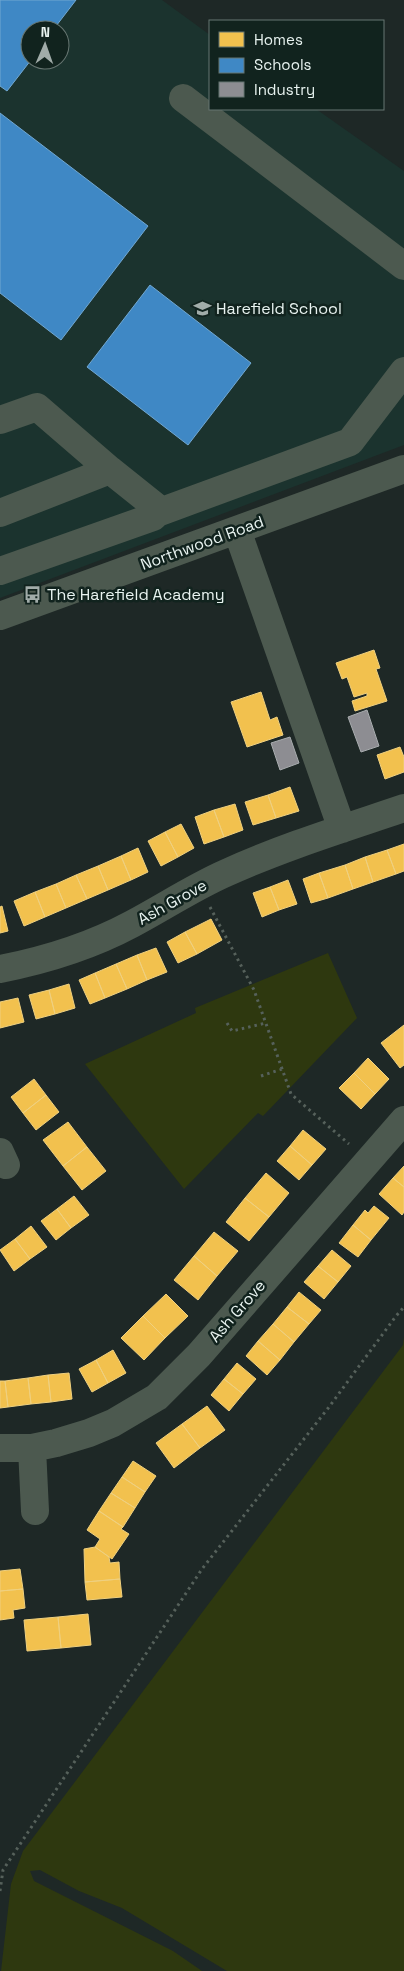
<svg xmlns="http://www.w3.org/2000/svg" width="404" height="1971" font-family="'Space Grotesk',sans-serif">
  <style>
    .built { fill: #1b332e; fill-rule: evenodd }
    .green { fill: #2e380f }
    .homes { fill: #f2c14e; stroke: #efd07f }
    .schools { fill: #3f88c5; stroke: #72a8d2 }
    .industry { fill: #8d8d92; stroke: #a8acae }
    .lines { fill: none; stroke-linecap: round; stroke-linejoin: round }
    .path { stroke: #56615b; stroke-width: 3; stroke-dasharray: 2.5 4; stroke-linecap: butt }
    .minor { stroke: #4c594f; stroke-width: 28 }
    .labels { text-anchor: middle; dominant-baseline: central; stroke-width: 5; stroke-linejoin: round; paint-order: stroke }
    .poi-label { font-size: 16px; fill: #e8f3f0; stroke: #11231e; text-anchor: start }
    .street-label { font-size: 16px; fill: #e8f3f0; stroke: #11231e }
  </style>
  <rect width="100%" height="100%" fill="#1e2826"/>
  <path class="built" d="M0,0H162L210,35V109H316L404,171V445L0,598ZM30,30H60V60H30Z"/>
  <path class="green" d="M328,953L357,1018L263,1116L258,1113L184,1189L85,1064L196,1013L195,1008Z
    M404,1337V1971H227L122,1908L79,1891L40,1870L30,1871L34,1881L173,1951L202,1971H1L11,1884L23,1851L403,1345Z"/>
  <path class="homes" d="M374,650L380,668L376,669L387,701L355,711L352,701L367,696V693L354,697L347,677L342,679L336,663Z
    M261,692L270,720L277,717L283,735L247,747L231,702Z
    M400,747L404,757V772L385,779L377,755Z
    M290,787L299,811L276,818L268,795Z
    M268,795L276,818L253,825L245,802Z
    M235,804L243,830L224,837L214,810Z
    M214,810L224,837L204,844L195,817Z
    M181,824L194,848L178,857L165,832Z
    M165,832L178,857L161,866L148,841Z
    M404,844V871L396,874L387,850Z
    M138,848L148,872L131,880L121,856Z
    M387,850L396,874L373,882L365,857Z
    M121,856L131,880L108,890L98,866Z
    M365,857L373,882L353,889L345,865Z
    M345,865L353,889L328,898L319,873Z
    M98,866L108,890L87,899L76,875Z
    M319,873L328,898L311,903L303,879Z
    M76,875L87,899L66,908L56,884Z
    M288,880L297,904L279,910L270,887Z
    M56,884L66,908L45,917L35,892Z
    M270,887L279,910L262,917L253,893Z
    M35,892L45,917L24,926L14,901Z
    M2,906L8,931L0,933V907Z
    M211,919L222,940L197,954L185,932Z
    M185,932L197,954L178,963L167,942Z
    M156,948L167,972L147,980L137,955Z
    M137,955L147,980L127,989L116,964Z
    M116,964L127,989L105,998L95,973Z
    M95,973L105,998L90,1004L79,980Z
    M69,984L75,1008L55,1014L49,990Z
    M49,990L55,1014L36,1019L29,995Z
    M18,998L24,1022L0,1028V1002Z
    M404,1025V1065L400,1068L381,1043Z
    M368,1058L389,1079L375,1094L354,1073Z
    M354,1073L375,1094L361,1109L339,1088Z
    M34,1079L46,1095L23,1113L11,1097Z
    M46,1095L59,1112L36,1130L23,1113Z
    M68,1122L87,1147L63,1166L43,1140Z
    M303,1130L326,1149L312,1165L290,1146Z
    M290,1146L312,1165L299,1180L277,1161Z
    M87,1147L106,1171L82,1190L63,1166Z
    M404,1166V1187L393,1178Z
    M266,1173L289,1193L269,1217L245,1198Z
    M393,1178L404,1187V1212L402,1215L379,1194Z
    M74,1196L89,1215L71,1228L57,1209Z
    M245,1198L269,1217L249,1241L226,1222Z
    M374,1206L389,1218L371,1240L353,1225L365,1210L368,1213Z
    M57,1209L71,1228L56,1240L41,1221Z
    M353,1225L371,1240L358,1257L339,1243Z
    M31,1226L47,1247L30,1259L15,1239Z
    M214,1232L238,1251L217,1276L194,1256Z
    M15,1239L30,1259L14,1271L0,1250Z
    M332,1250L351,1266L338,1282L318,1266Z
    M194,1256L217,1276L198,1300L174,1280Z
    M318,1266L338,1282L324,1299L304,1282Z
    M299,1292L321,1310L309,1324L287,1307Z
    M166,1294L188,1316L165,1338L143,1316Z
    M287,1307L309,1324L294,1342L273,1324Z
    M143,1316L165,1338L144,1360L121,1338Z
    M273,1324L294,1342L280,1360L258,1341Z
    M258,1341L280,1360L267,1375L246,1356Z
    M113,1350L126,1373L108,1383L96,1360Z
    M96,1360L108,1383L92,1392L79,1369Z
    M237,1363L256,1379L243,1394L224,1379Z
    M69,1373L72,1399L51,1402L48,1375Z
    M48,1375L51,1402L31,1404L28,1378Z
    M28,1378L31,1404L8,1407L5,1381Z
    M224,1379L243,1394L229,1411L211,1395Z
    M0,1381H5L8,1407L0,1408Z
    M207,1406L225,1430L200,1448L182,1424Z
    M182,1424L200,1448L174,1468L156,1443Z
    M133,1461L156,1476L145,1492L122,1477Z
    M122,1477L145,1492L135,1508L111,1493Z
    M111,1493L135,1508L123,1527L99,1511Z
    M99,1511L123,1527L121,1529L129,1534L112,1559L95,1547L100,1539L87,1530Z
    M95,1547L109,1557L110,1563L119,1562L120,1579L85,1582L84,1549Z
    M20,1569L23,1589L0,1591V1571Z
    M120,1579L122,1597L87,1600L85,1582Z
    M23,1589L25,1608L13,1610L14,1618L0,1620V1591Z
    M88,1614L91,1645L61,1648L58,1617Z
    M58,1617L61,1648L27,1651L24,1620Z"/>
  <path class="schools" d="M0,0H76L53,30H30L31,60L7,91L0,86Z
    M0,113L148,226L61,340L0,293Z
    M150,285L251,363L188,445L87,367Z"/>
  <path class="industry" d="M367,710L379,746L361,752L348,717Z
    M290,737L299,763L280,770L271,743Z"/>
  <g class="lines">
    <path class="path" d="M210,907L254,990L291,1094L349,1144
      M227,1023L232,1031L266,1023
      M261,1076L282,1069
      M0,1891L3,1870L202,1569L329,1407L396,1316L404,1307"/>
    <path class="minor" d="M183,98L404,266
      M0,420L37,407L110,470L155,506L157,513
      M0,513L110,470
      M237,530L342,829
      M0,571L153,517L157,513L350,442L404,371
      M0,616L404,469
      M0,969C46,960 91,946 132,924C164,907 194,887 226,873C283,847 345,828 404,808
      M0,1152L6,1165
      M0,1448H32L56,1443L89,1433L113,1423L157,1397L199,1355L404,1120
      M32,1448L35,1511"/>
  </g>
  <defs>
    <symbol id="school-bare" viewBox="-9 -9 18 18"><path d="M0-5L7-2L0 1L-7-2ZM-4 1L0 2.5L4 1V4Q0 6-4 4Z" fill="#a1aca9" stroke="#11231e" stroke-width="2.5" paint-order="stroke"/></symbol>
    <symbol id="bus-bare" viewBox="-9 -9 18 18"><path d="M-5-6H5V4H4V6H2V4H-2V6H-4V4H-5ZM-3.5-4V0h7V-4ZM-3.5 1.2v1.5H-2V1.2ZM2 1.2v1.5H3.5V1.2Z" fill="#a1aca9" stroke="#11231e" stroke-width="2.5" paint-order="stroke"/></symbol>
  </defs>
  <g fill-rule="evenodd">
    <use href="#school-bare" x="190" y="296" width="25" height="25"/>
    <use href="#bus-bare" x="20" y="582" width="25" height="25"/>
  </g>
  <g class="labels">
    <g class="poi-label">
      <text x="216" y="308">Harefield School</text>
      <text x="47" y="594">The Harefield Academy</text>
    </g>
    <g class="street-label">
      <text transform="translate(202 543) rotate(-20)">Northwood Road</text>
      <text transform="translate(172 902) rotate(-29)">Ash Grove</text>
      <text transform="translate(237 1311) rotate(-49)">Ash Grove</text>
    </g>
  </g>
  <rect x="209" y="20" width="175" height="90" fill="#11231e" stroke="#677672"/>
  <rect x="219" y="32" width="25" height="15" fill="#f2c14e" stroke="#677672"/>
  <text x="254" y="45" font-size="15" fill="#e8f3f0">Homes</text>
  <rect x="219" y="58" width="25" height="15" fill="#3f88c5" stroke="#677672"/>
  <text x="254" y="70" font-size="15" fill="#e8f3f0">Schools</text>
  <rect x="219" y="82" width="25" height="15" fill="#8d8d92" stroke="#677672"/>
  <text x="254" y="95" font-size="15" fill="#e8f3f0">Industry</text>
  <g transform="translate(45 45) rotate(2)"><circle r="24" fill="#11231e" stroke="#677672"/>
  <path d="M0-4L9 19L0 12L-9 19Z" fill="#a1aca9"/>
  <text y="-8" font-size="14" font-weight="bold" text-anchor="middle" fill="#e8f3f0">N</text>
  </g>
</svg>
